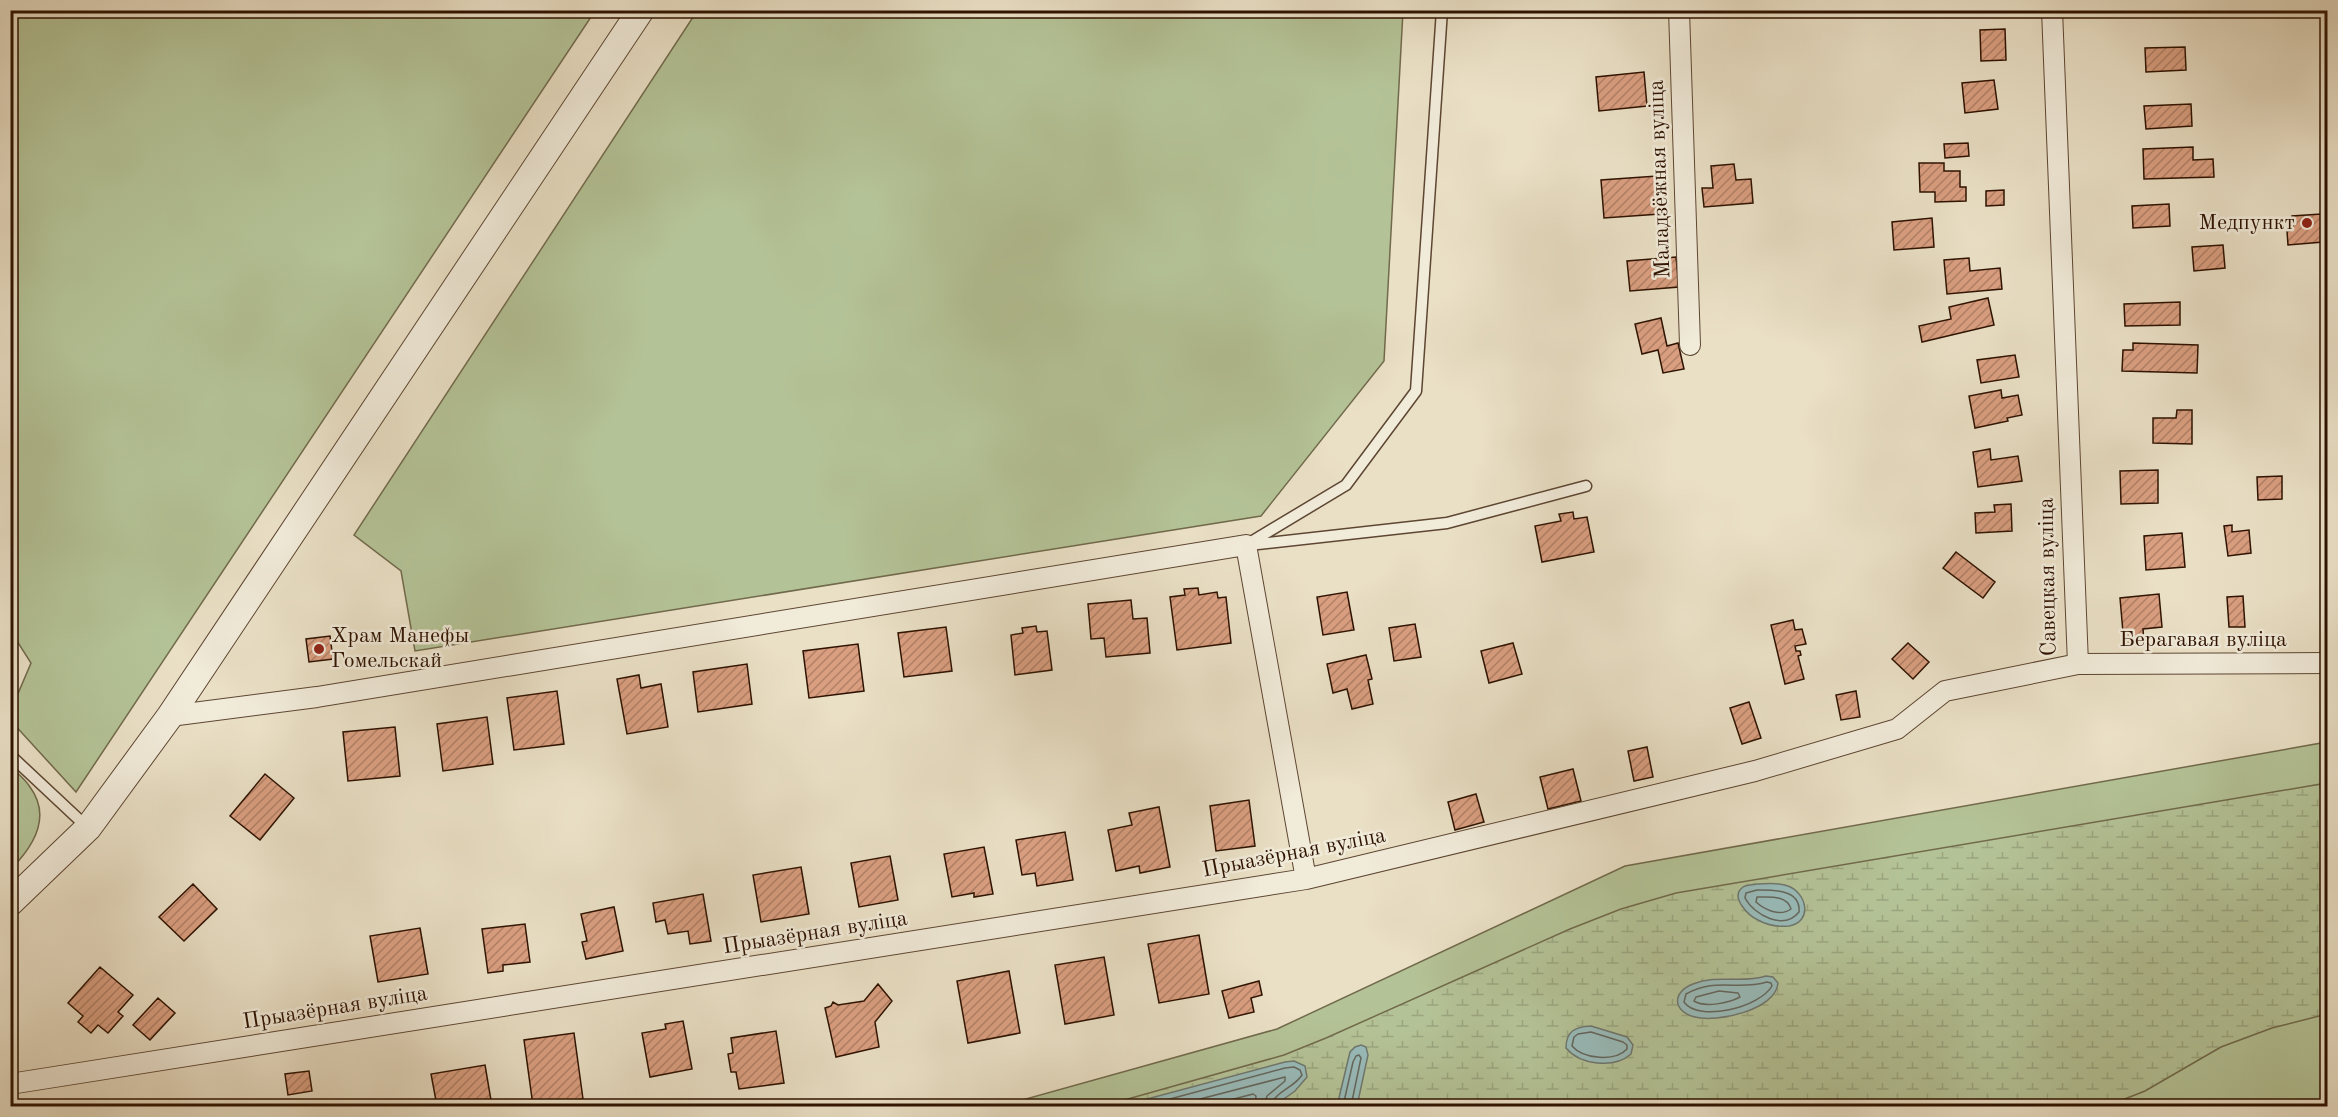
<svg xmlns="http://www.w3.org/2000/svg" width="2338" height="1117" font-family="'Old Standard TT',serif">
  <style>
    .grass { fill: #b4c397; stroke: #716a4c; stroke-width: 1.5 }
    .wetland { fill: url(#wetland-marsh); stroke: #716a4c; stroke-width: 1.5 }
    .water { fill: #99bcbb; stroke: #6e7870; stroke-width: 1.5 }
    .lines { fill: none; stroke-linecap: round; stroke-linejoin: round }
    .shore { stroke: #64675e; stroke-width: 1.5 }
    .building { fill: url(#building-hatch); stroke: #2e1200; stroke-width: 1.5 }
    .service-casing { stroke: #5d4632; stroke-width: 13 }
    .minor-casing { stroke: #5d4632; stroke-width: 22 }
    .tertiary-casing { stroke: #5d4632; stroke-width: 28 }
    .service { stroke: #f1ebda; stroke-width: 10 }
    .minor { stroke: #f1ebda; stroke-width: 20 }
    .tertiary { stroke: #f1ebda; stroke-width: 26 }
    .poi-dot { fill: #8f2418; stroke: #f1ebda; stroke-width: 2 }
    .labels { text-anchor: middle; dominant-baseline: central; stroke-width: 5; stroke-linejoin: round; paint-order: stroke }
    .street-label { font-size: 22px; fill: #2e1200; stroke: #f1ebda }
    .poi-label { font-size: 22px; fill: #2e1200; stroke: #f1ebda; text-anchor: end }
  </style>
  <defs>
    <pattern id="wetland-marsh" width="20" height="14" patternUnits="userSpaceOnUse" patternTransform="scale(1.5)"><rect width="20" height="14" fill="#b4c397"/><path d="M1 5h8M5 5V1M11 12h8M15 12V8" fill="none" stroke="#9ba680"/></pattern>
    <pattern id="building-hatch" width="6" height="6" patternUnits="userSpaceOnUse" patternTransform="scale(1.5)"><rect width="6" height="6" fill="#da9f81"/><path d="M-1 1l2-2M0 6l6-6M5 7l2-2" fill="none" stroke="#b18067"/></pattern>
  </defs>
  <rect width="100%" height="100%" fill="#eae0c6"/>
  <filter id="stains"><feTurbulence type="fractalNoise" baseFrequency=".00333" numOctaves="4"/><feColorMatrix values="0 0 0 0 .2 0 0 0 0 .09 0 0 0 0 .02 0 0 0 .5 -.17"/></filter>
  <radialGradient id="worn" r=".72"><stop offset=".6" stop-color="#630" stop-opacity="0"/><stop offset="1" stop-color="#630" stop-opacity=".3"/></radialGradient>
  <path class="grass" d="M11,10L595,11L76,792L11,721V710L31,663L10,630Z
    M697,11H1403L1384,361L1261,516L415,651L401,571L354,535Z
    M2327,742V1106H1001L1277,1029L1625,866Z
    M11,767C17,773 25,779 30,787C52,817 33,847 11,869Z"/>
  <path class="wetland" d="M2327,783V1014L2272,1028L2221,1047L2145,1091L2107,1106H1103L1284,1055L1326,1038L1570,929L1621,909L1676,893Z"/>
  <path class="water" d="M1756,884C1766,884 1779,882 1788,886C1807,893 1813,922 1789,926C1779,927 1767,925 1758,920C1749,916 1729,897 1743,887C1746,885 1752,885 1756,884Z
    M1766,976L1773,977L1778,983C1776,1010 1716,1023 1695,1017C1672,1011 1672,992 1693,984C1718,974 1741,984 1766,976Z
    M1591,1026L1627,1037L1633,1045L1631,1054C1614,1069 1580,1065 1566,1048C1566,1031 1575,1027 1591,1026Z
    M1361,1045L1366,1047L1368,1055L1357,1106H1337L1350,1052L1355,1047Z
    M1294,1061L1305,1066L1307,1077L1295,1091L1274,1106H1121L1285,1062Z"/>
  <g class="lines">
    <path class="shore" d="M1757,890C1773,890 1801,889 1799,912C1784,931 1754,915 1745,898L1746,893Z
      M1757,897C1770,897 1787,895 1791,909C1780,917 1765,910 1756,902Z
      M1767,982L1771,983L1772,986C1760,1007 1699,1023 1684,1002L1686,994C1716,977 1737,991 1767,982Z
      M1719,991L1738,993L1740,997C1729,1003 1705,1008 1694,1001L1696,997Z
      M1591,1032L1623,1042L1627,1045V1049C1615,1062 1583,1059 1572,1046L1574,1037L1578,1034Z
      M1144,1106L1285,1068L1294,1067L1300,1070L1302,1075C1295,1087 1273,1093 1271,1106
      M1173,1106L1285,1077V1081L1267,1096L1264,1106
      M1207,1106L1253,1094L1256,1096L1255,1106
      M1343,1106L1353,1062L1356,1056L1359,1055L1361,1058L1351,1106"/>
  </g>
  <path class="building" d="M2147,10H2184V14L2147,15Z
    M2005,29L2006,60L1981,61L1980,30Z
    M2185,47L2186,70L2146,72L2145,48Z
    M1644,72L1647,106L1599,111L1596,77Z
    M1994,80L1998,109L1965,113L1962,83Z
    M2191,104L2192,126L2146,129L2144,106Z
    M1968,143L1969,156L1945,158L1944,144Z
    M2193,147V160L2213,159L2214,177L2144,179L2143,149Z
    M1919,163H1944V171H1960V187H1966V201L1935,202V192H1920Z
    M1734,164L1736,180L1751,179L1753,203L1704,207L1702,188H1713L1711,166Z
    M1657,176L1660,214L1604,218L1601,180Z
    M2004,190V205L1986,206V191Z
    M2169,204L2170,226L2133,228L2132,206Z
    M2321,214L2323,242L2288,245L2287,231L2293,230L2292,216Z
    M1932,218L1934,247L1894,250L1892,222Z
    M2223,245L2225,268L2194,271L2192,247Z
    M1676,257L1679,287L1630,291L1627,261Z
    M1969,258L1970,271L2000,268L2002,289L1947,294L1944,260Z
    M1988,298L1994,325L1922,342L1919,326L1951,319L1949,307Z
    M2180,302V325L2125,326L2124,304Z
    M1661,318L1667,346L1678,343L1684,369L1663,373L1658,350L1642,354L1635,324Z
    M2133,343L2198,345L2197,373L2122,371L2123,350H2133Z
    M2015,355L2019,377L1981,383L1977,360Z
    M2001,390L2002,398L2018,395L2022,415L2007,418L2008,421L1975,428L1969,396Z
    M2177,410H2192V444L2153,443V418H2176Z
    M1990,449L1991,460L2018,456L2022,481L1978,487L1973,452Z
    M2158,470V503L2121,504L2120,471Z
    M2282,476V499L2258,500L2257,477Z
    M2011,504L2012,531L1976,533L1975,513L1995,512L1994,505Z
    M1573,512L1574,519L1587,517L1594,552L1542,562L1535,526L1561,521L1559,514Z
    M2232,525V532L2249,530L2251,553L2228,556L2224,526Z
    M2182,533L2185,567L2146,570L2144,536Z
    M1956,552L1995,582L1983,598L1943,568Z
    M1198,588L1199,595L1217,592L1218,598L1226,597L1231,643L1177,650L1170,597L1185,595L1184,589Z
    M1347,592L1354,630L1323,635L1317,597Z
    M2159,594L2162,627L2143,629L2144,642L2124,644L2120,598Z
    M2243,596L2245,627H2229L2227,597Z
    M1131,600L1133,619L1147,618L1150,653L1106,657L1104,638L1091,639L1088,604Z
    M1793,620L1795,630L1802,629L1806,644L1795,646L1796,651H1800L1801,655L1798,656L1804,679L1785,684L1771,625Z
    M1415,624L1421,657L1394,661L1389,628Z
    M1036,626L1037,632L1047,631L1052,670L1015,675L1011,635L1023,633L1022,628Z
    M946,627L952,671L904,677L898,633Z
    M330,636L333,659L309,662L306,639Z
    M1513,643L1522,674L1489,683L1481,651Z
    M1908,643L1929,662L1913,679L1892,659Z
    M858,644L864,691L809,698L803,651Z
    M1366,655L1372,679L1368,680L1373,704L1352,709L1347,689L1333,693L1327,664Z
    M747,664L752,704L698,712L693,672Z
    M639,675L641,688L661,684L668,727L627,734L617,679Z
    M557,691L564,744L514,750L507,698Z
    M1856,691L1860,717L1841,720L1836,695Z
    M1749,702L1761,738L1742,744L1730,708Z
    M487,717L493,764L443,771L437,724Z
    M395,727L400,776L348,781L343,732Z
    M1647,747L1653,777L1634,781L1628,751Z
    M1573,769L1581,801L1548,809L1540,777Z
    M265,774L294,798L260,840L230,816Z
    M1476,794L1484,822L1455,830L1448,802Z
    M1249,800L1255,846L1216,851L1210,806Z
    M1159,807L1170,867L1140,873L1139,866L1116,871L1108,830L1132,825L1129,813Z
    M1065,832L1073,880L1037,886L1035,873L1022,875L1016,840Z
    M984,847L993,894L974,897V893L952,897L944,854Z
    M890,856L898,900L859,907L851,863Z
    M801,867L809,914L761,922L753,875Z
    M193,884L217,909L184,941L159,917Z
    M703,894L711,941L690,944L688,931L668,934L665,920L656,922L653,903Z
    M614,907L623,951L586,959L582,942L587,941L581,914Z
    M525,924L530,962L503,965V971L488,973L482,929Z
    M420,928L428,974L378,982L370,936Z
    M1199,935L1209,994L1159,1003L1148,944Z
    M1104,957L1114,1015L1065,1024L1055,965Z
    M100,967L133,995L118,1012L123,1016L108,1033L98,1025L91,1033L78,1022L83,1016L68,1003Z
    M1009,971L1020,1033L968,1043L957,981Z
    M1259,981L1262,995L1251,998L1254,1012L1229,1018L1222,991Z
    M878,984L892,1001L875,1022L879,1047L836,1057L825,1008L831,1006L833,1002L838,1005L864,1001Z
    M158,998L175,1013L150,1040L133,1025Z
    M683,1021L692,1069L650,1077L642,1033L666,1029L665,1024Z
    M776,1031L784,1083L739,1089L736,1072H731L728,1054L733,1053L731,1038Z
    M574,1033L583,1099L533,1106L524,1040Z
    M485,1065L492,1106H437L431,1074Z
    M309,1071L312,1091L288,1095L285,1074Z"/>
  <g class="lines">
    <defs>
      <path id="service" d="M1246,545L1346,485L1416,391L1442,10
        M1249,545L1447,523L1586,486
        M10,755L88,828"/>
      <path id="minor" d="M1679,10L1690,345
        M2052,10L2078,664
        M170,716L317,697L1246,545L1306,879
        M10,1084L1306,879L1755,771L1897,729L1945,691L2078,664L2328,663"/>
      <path id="tertiary" d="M10,903L88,828L170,716L641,10"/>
    </defs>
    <use href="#service" class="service-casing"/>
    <use href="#minor" class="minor-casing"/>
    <use href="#tertiary" class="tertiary-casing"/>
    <use href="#service" class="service"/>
    <use href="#minor" class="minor"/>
    <use href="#tertiary" class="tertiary"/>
  </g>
  <g class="poi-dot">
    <circle cx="2307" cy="223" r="6"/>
    <circle cx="319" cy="649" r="6"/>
  </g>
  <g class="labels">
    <g class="street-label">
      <text transform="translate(1660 179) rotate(-92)">Маладзёжная вуліца</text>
      <text transform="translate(2048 577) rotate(-91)">Савецкая вуліца</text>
      <text x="2203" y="640">Берагавая вуліца</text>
      <text transform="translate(1294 853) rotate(-11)">Прыазёрная вуліца</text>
      <text transform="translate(815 933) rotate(-9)">Прыазёрная вуліца</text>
      <text transform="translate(335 1008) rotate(-9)">Прыазёрная вуліца</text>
    </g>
    <g class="poi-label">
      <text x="2295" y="223">Медпункт</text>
      <text x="331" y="636" text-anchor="start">Храм Манефы<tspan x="331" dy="25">Гомельскай</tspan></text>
    </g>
  </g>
  <rect width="2338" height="1117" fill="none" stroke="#eae0c6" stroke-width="36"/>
  <rect x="12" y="12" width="2314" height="1093" fill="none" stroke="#2e1200" stroke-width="3"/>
  <rect x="18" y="18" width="2302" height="1081" fill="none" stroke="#2e1200" stroke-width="1.5"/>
  <rect width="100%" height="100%" filter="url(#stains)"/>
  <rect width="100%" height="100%" fill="url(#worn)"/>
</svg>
